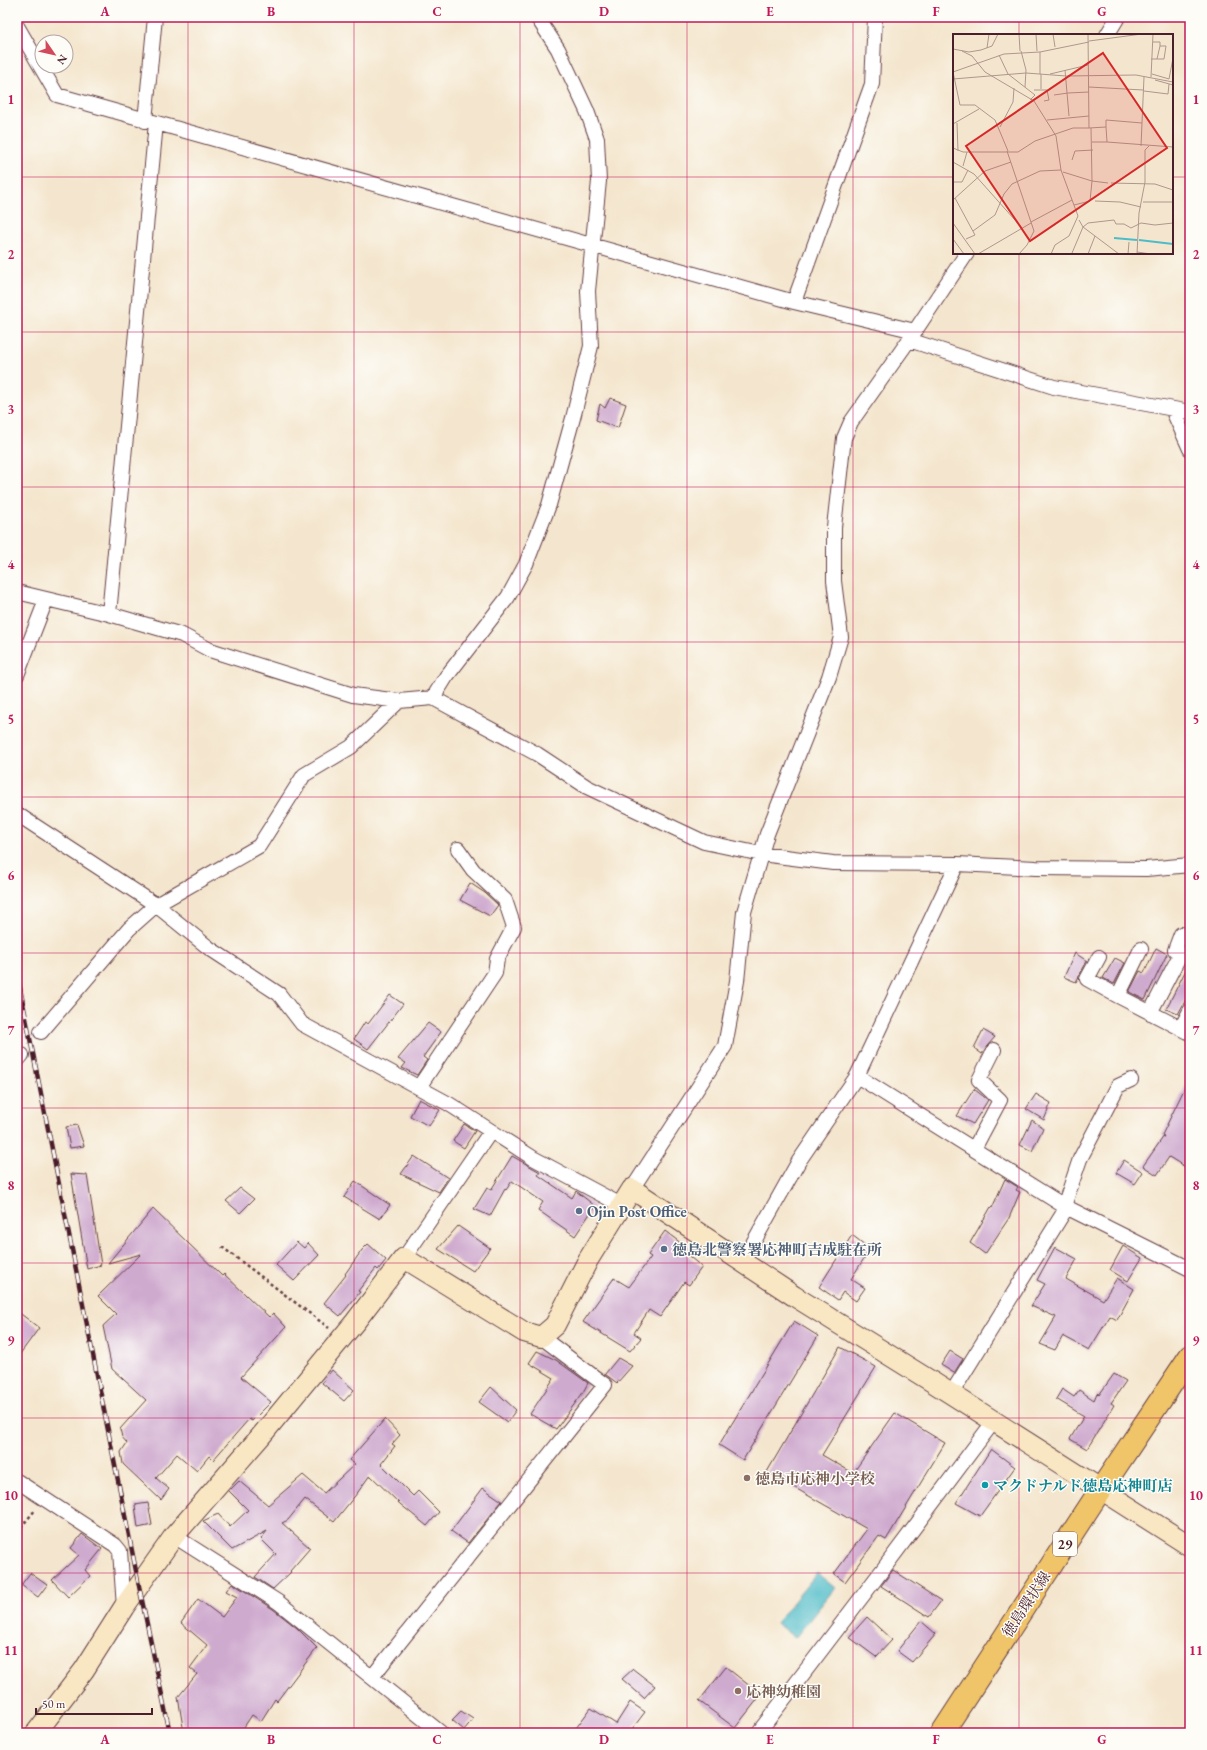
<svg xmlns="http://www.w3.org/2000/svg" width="1207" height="1750" font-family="'EB Garamond','Noto Serif JP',serif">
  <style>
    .water { fill: #4ebbc8; stroke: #4c6d7a }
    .building { fill: #cfaacf }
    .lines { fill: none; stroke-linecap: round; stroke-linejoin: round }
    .street-casing { stroke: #643d43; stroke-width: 16 }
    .secondary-casing { stroke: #643d43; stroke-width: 22 }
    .primary-casing { stroke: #643d43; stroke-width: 24 }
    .path { stroke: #643d43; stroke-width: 2.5; stroke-dasharray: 3 3; stroke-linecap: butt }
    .street { stroke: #fff; stroke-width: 14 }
    .secondary { stroke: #f9e7c3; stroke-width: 20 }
    .primary { stroke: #f0c469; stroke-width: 22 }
    .rail-casing { stroke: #4a1f2b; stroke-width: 4.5 }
    .rail { stroke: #fdfcf7; stroke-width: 3; stroke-dasharray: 9; stroke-linecap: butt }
    .grid { fill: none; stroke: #c2185b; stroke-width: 1; stroke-opacity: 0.55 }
    .service-dot { fill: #5c6f8a; stroke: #fdfcf7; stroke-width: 1.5 }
    .education-dot { fill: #8d6e63; stroke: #fdfcf7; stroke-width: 1.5 }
    .culture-dot { fill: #0f9aa8; stroke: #fdfcf7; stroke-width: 1.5 }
    .labels { text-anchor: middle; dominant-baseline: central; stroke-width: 3; stroke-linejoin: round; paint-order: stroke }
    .shield { fill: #fdfcf7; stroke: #806168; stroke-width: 1 }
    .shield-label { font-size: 14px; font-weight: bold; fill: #4a1f2b }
    .service-label { font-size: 15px; font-weight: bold; fill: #4e5e75; stroke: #fdfcf7; text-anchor: start }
    .education-label { font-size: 15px; font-weight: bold; fill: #785e54; stroke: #fdfcf7; text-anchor: start }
    .culture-label { font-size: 15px; font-weight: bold; fill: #0d838f; stroke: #fdfcf7; text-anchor: start }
    .street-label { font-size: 15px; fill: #4a1f2b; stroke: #fdfcf7 }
    .inset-river { fill: none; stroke: #4ebbc8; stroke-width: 2 }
    .inset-road { fill: none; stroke: #b0968d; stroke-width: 1 }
    .view { fill: #d62828; fill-opacity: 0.15; stroke: #d62828; stroke-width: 2 }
    .inset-edge { fill: none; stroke: #4a1f2b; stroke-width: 2 }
    .neatline { fill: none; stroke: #c2185b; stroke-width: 1.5 }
    .grid-label { font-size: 13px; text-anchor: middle; font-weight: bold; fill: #c2185b }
  </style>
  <rect width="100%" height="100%" fill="#fdfcf7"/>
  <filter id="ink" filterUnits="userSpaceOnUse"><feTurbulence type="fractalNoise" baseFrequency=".025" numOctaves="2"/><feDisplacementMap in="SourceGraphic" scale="8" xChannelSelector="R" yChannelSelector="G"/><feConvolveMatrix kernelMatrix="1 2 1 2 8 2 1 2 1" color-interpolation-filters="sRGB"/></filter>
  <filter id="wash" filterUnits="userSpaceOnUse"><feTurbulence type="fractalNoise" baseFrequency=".012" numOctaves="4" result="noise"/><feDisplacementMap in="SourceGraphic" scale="16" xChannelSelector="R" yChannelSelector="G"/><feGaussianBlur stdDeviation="0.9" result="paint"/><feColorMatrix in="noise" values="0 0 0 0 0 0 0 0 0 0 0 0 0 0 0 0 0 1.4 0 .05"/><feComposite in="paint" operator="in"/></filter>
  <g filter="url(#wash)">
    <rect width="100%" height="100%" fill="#f4e6ce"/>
    <path class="water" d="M817,1573L835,1588L795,1638L776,1623Z"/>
    <g id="blocks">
      <path class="building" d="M610,398L626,404L618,428L596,420L600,404L605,408Z
        M470,883L485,893L498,905L490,916L460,900Z
        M1156,948L1167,954L1145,1000L1129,992L1140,971L1144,973Z
        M1075,953L1087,961L1076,982L1064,977Z
        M1115,958L1125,963L1114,984L1103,978Z
        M1190,962V992L1178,1014L1166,1009Z
        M390,995L403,1004L368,1049L354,1039L365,1022L368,1024Z
        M428,1023L441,1032L423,1057L427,1060L417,1075L402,1068L406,1063L398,1059Z
        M983,1030L995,1037L987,1046L982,1054L974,1048Z
        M1190,1077V1170L1169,1157L1157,1175L1143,1166L1164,1136L1162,1135Z
        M974,1089L988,1100L973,1124L957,1116Z
        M1036,1094L1051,1103L1044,1120L1026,1109Z
        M419,1099L440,1110L429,1126L410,1116Z
        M1032,1120L1043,1128L1032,1151L1020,1145Z
        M464,1124L475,1131L464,1148L453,1141Z
        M77,1125L84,1146L70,1148L66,1127Z
        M414,1156L448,1178L439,1192L401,1174Z
        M512,1156L540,1172L538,1175L572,1198L576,1191L595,1206L575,1236L538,1210L543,1202L512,1181L506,1190L505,1189L490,1216L474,1209L487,1188L491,1190Z
        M1124,1160L1143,1172L1135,1184L1116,1173Z
        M71,1174L87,1175L101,1265L87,1269Z
        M1005,1179L1018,1187L1016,1190L1020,1192L1009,1218L985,1254L970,1243L991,1207L992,1208Z
        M355,1181L390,1205L380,1219L344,1197Z
        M240,1188L254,1199L240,1213L226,1201Z
        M153,1209L222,1276L224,1274L269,1317L273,1313L286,1327L241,1377L271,1402L252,1421L249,1419L213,1460L209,1456L197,1471L177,1454L156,1478L169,1489L161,1500L123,1464L121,1452L127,1443L122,1437L120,1429L146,1400L112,1369L103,1326L116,1314L98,1296L141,1254L108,1263Z
        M458,1226L490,1248L473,1271L438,1249Z
        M665,1231L682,1244L679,1248L702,1267L689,1285L684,1282L660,1317L649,1310L634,1333L641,1338L630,1351L583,1322L614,1278L629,1287L651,1257L648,1255Z
        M852,1235L870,1249L851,1279L865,1288L856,1301L843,1292L838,1300L819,1287Z
        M297,1242L304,1248L308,1243L319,1255L294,1281L276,1265Z
        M368,1244L386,1260L378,1270L376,1268L358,1291L360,1292L340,1316L324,1303L346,1275L345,1274L362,1250Z
        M1123,1246L1142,1258L1128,1281L1110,1270Z
        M1055,1247L1077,1259L1066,1279L1103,1300L1117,1278L1134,1289L1117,1320L1110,1316L1089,1350L1063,1336L1055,1350L1040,1344L1056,1317L1031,1306L1045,1284L1037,1280Z
        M17,1311L39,1328L17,1358Z
        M794,1321L818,1336L743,1460L719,1445Z
        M840,1347L876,1367L822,1455L853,1473L895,1413L945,1443L886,1540L879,1536L845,1582L834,1574L867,1529L767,1472Z
        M537,1351L556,1360L588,1383L582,1394L556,1429L530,1414L554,1378L529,1363Z
        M950,1351L963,1359L954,1373L941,1365Z
        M618,1358L632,1366L617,1383L605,1374Z
        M332,1370L354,1390L344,1401L322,1383Z
        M1114,1374L1126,1381L1111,1403L1114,1405L1087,1449L1070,1439L1084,1416L1056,1399L1062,1389L1074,1397L1079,1390L1094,1400L1097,1393L1099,1395Z
        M491,1387L516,1410L507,1422L479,1402Z
        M385,1419L400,1435L392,1444L395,1446L381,1464L413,1496L418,1491L439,1512L427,1526L400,1504L370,1475L358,1492L334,1522L305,1499L288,1520L282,1523L310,1548L290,1571L291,1572L273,1589L255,1577L276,1554L261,1539L267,1531L232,1550L203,1521L218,1514L230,1527L248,1510L229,1491L239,1481L268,1505L303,1475L324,1493L355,1464L349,1460Z
        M991,1449L1015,1467L980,1516L956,1503Z
        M483,1488L502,1501L468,1543L451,1531Z
        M148,1503L152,1525L138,1528L135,1505Z
        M82,1534L102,1549L85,1570L90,1576L68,1597L52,1580L79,1555L71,1548Z
        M893,1570L941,1601L929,1617L881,1586Z
        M30,1573L47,1585L38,1597L21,1585Z
        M232,1583L273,1609L297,1628L317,1648L277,1701L275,1699L261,1721L252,1715L240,1733H184L178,1697L197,1674L190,1668L207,1645L181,1623L198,1599L222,1617L237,1597L226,1591Z
        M867,1617L892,1640L876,1657L849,1637Z
        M921,1621L936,1634L912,1662L897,1651Z
        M726,1667L761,1695L735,1728L699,1701Z
        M633,1669L655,1686L644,1698L622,1679Z
        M630,1702L645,1712L629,1733H583L576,1728L591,1708L616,1724Z
        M461,1711L473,1719L464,1730L452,1720Z"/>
    </g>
  </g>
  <g filter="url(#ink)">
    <use href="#blocks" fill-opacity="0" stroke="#643d43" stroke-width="1"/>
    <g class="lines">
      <defs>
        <path id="street" d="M17,26L57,95L794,302L915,331
          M1107,35L1118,17
          M145,121L155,17
          M794,302L872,84L875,17
          M909,340L1054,387L1190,412
          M1172,409L1190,449
          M17,592L109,614L182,635L210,650L353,695L399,701L433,698L537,754L587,787L704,842L761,854L833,863L957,864L1036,868L1146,869L1190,865
          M109,614L156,123
          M17,675L46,600
          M433,698L446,677L508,597L526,564L549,505L573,418L591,346L588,291L599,181L597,139L587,111L558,49L537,17
          M17,814L156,905L259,846L304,775L351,747L399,701
          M1181,934L1175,950L1186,955
          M1141,949L1118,996L1190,1033
          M1099,957L1087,979L1118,996
          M1150,1013L1181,953
          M1181,1028L1190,1011
          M41,1032L129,929L156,905L209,948L279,994L302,1024L449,1104L533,1158L621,1205
          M17,1061L22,1055
          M857,1076L1064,1206L1190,1269
          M419,1087L495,973L497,959L514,927L505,900L473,870L458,849
          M974,1149L1000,1100L979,1080L994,1050
          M632,1189L725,1046L737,981L744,912L767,834L829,677L841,637L834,581V527L844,438L851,422L909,340L967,253
          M1064,1206L1080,1159L1118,1086L1131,1080
          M404,1258L491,1131
          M743,1261L799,1161L857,1076L957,864
          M951,1394L1067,1207
          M17,1481L115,1545L120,1551L124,1607
          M174,1536L278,1602L441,1733
          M372,1677L605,1385L541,1337
          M758,1733L887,1564L994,1421"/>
        <path id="secondary" d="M36,1733L84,1670L124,1607L174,1536L261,1436L355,1322L404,1258L524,1332L541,1337L555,1325L588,1260L632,1189L794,1296L934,1383L1190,1546"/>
        <path id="primary" d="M942,1733L1101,1489L1190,1356"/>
      </defs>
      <use href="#street" class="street-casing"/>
      <use href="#secondary" class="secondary-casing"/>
      <use href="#primary" class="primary-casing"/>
      <path class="path" d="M222,1247L329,1328
        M17,1532L36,1509"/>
      <use href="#street" class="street"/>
      <use href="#secondary" class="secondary"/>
      <use href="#primary" class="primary"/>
      <defs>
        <path id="rail" d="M17,973L139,1586L170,1733"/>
      </defs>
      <use href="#rail" class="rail-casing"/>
      <use href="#rail" class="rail"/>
    </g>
  </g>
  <path class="grid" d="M188,17V1733M354,17V1733M520,17V1733M687,17V1733M853,17V1733M1019,17V35M17,177H954M1172,177H1190M1019,253V1733M17,332H1190M17,487H1190M17,642H1190M17,797H1190M17,953H1190M17,1108H1190M17,1263H1190M17,1418H1190M17,1573H1190"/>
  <g class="service-dot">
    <circle cx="579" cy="1211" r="4"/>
    <circle cx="664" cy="1249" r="4"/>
  </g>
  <g class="education-dot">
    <circle cx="747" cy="1478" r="4"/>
    <circle cx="738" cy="1691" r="4"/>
  </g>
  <circle class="culture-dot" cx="985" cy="1485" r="4"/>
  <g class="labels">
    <rect class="shield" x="1053" y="1532" width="24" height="24" rx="3"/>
    <g class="shield-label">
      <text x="1065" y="1544">29</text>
    </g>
    <g class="service-label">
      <text x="587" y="1211">Ojin Post Office</text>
      <text x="672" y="1249">徳島北警察署応神町吉成駐在所</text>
    </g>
    <g class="education-label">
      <text x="755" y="1478">徳島市応神小学校</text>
      <text x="746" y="1691">応神幼稚園</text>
    </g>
    <g class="culture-label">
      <text x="993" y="1485">マクドナルド徳島応神町店</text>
    </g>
    <g class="street-label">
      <text transform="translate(1026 1604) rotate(-57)">徳島環状線</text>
    </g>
  </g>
  <g transform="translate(953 34)">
    <rect width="220" height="220" fill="#f4e6ce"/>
    <path class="inset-river" d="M161,204L184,206M186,206L220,210"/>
    <path class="inset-road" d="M66,0L67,17M83,0L84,17M100,0L102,13M135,0L136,94L153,93L154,108L220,113M136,7L189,0M34,14L36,0M0,15L16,18L28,16L39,12L45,0M9,17L19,22L32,38L81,67L103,102L108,136L125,182L116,202L102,211L98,220M68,17L73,36L72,53M87,18V40M46,21L55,40L82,61L77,66M198,25H211L213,12H207V8H200M204,25L207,12M112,36L116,82M0,38L51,20L87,18L136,8M0,38L7,71H22L42,86L55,117M97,40L135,31M199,40L216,45L220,24M198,43L200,0M0,45L73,39L113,42L183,41L220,48M202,46L220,51M136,53L190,56M88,55V40M81,56H94L96,66L91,67M191,57L215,60L216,50M115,59L136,58M101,61L115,59M94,86L136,82M4,89L5,117M0,90L26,75M47,93L60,68L61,54M153,93V86L189,89M138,94L139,147L155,149M139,108H154M188,112L191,43M0,114L10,118H65L82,107L120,94H136M54,117L81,197L74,211L66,220M119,126L122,117L140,116M0,128L21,140L69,194M10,132L14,118M110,138L139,147L137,167L121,171M0,148H9L15,136M158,149L202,150L220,156M2,164L22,201L13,205M0,166L32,137L58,128M142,167L167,168L188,173M190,168H220M126,186L130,193L166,220M78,188L119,166M0,189L22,220M130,193L135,189L161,186L163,190H171L178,194L188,189L202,191L220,189M20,197L42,181L51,160L59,150L87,137L108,136M0,205L11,220M184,218L198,220M119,219L130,193M25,220L78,189M108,220H132M135,220L142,202M175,220L176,208M184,220L186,179L192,148V116L196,112"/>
    <path class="view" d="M150,19L214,114L77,207L13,112Z"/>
    <rect width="220" height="220" class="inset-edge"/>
  </g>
  <rect width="1207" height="1750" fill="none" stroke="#fdfcf7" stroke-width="44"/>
  <g transform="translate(54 54) rotate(124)"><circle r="19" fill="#fdfcf7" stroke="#b5a4a5"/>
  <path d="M0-3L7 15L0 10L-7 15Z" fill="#d1495b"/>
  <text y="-6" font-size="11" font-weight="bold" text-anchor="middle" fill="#4a1f2b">N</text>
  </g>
  <path d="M36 1708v6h116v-6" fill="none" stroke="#4a1f2b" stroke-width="2"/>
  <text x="42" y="1708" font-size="12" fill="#4a1f2b" stroke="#fdfcf7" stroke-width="3" paint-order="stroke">50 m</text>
  <rect x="22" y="22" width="1163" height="1706" class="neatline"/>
  <g class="grid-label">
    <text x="105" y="16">A</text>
    <text x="271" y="16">B</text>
    <text x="437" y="16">C</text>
    <text x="604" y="16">D</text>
    <text x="770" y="16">E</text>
    <text x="936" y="16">F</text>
    <text x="1102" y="16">G</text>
    <text x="11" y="104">1</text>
    <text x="1196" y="104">1</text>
    <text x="11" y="259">2</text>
    <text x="1196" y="259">2</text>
    <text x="11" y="414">3</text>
    <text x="1196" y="414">3</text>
    <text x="11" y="569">4</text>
    <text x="1196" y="569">4</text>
    <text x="11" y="724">5</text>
    <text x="1196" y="724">5</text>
    <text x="11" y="880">6</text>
    <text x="1196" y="880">6</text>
    <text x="11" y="1035">7</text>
    <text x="1196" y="1035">7</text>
    <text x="11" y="1190">8</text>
    <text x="1196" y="1190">8</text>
    <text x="11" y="1345">9</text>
    <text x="1196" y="1345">9</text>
    <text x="11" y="1500">10</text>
    <text x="1196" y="1500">10</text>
    <text x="11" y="1655">11</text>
    <text x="1196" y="1655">11</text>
    <text x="105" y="1744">A</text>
    <text x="271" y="1744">B</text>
    <text x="437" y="1744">C</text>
    <text x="604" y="1744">D</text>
    <text x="770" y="1744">E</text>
    <text x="936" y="1744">F</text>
    <text x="1102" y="1744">G</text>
  </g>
</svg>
